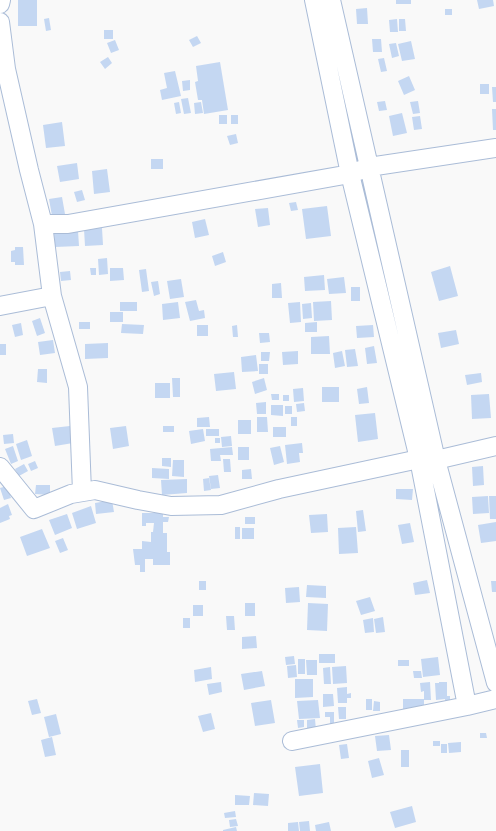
<svg xmlns="http://www.w3.org/2000/svg" width="496" height="831" font-family="Georgia,serif">
  <style>
    .building { fill: #c4d7f2 }
    .lines { fill: none; stroke-linecap: round; stroke-linejoin: round }
    .street-casing { stroke: #aabcd7; stroke-width: 20 }
    .street { stroke: #fff; stroke-width: 18 }
  </style>
  <rect width="100%" height="100%" fill="#f9f9f9"/>
  <path class="building" d="M18,0H37V26H18Z
    M396,0H411V4H396Z
    M477,0H493L494,6L479,9Z
    M367,8L368,24H357L356,9Z
    M445,9H452V15H445Z
    M49,18L51,30L46,31L44,19Z
    M397,19L398,32H390L389,20Z
    M399,19H405L406,31H399Z
    M104,30H113V39H104Z
    M197,36L201,43L193,47L189,40Z
    M372,39H381L382,52H373Z
    M115,40L119,50L111,53L107,43Z
    M411,41L415,59L402,61L398,44Z
    M396,43L399,56L392,58L389,44Z
    M108,57L112,63L105,69L100,62Z
    M384,58L387,71L381,72L378,59Z
    M220,62L228,110L204,114L202,100H198L195,82L198,81L196,66Z
    M175,71L181,96L162,100L160,90L167,88L164,73Z
    M409,76L415,90L404,95L398,81Z
    M190,80V90L183,91L182,81Z
    M480,84H489V94H480Z
    M492,87H496V102H493Z
    M188,98L191,113L184,114L181,99Z
    M385,101L387,110L379,111L377,102Z
    M418,101L420,113L413,114L410,102Z
    M179,102L181,113L176,114L174,103Z
    M201,102L203,113L195,114L194,103Z
    M492,109H496V130H493Z
    M402,113L407,133L393,136L389,116Z
    M219,115H227V124H219Z
    M231,115H238V124H231Z
    M420,116L422,129L414,130L412,117Z
    M62,122L65,146L46,148L43,125Z
    M236,134L238,143L230,145L227,136Z
    M151,159H163V169H151Z
    M77,163L79,179L60,182L57,166Z
    M107,169L110,192L94,194L92,171Z
    M82,190L85,200L77,202L74,192Z
    M62,197L65,214L52,216L49,199Z
    M296,202L298,210L291,211L289,203Z
    M327,206L331,236L306,239L302,209Z
    M268,208L270,225L258,227L255,209Z
    M205,219L209,235L195,238L192,222Z
    M102,228L103,245L85,246L84,229Z
    M78,231L79,246L55,247L54,232Z
    M15,247H23L24,265H15V262H11V251L15,250Z
    M223,252L226,262L215,266L212,256Z
    M107,258L108,274L99,275L98,259Z
    M450,266L458,296L439,301L431,272Z
    M90,268H96V275H91Z
    M110,268H123L124,280L110,281Z
    M146,269L149,291L142,292L139,270Z
    M70,271L71,280L61,281L60,272Z
    M324,275L325,290L305,291L304,277Z
    M344,277L346,293L329,294L327,279Z
    M181,279L184,297L170,299L167,281Z
    M158,281L160,294L154,296L151,282Z
    M281,283L282,298H272V284Z
    M351,287H360V301H351Z
    M196,300L199,311L204,310L205,318L190,321L185,302Z
    M331,301L332,320L314,321L313,302Z
    M120,302H137V311H120Z
    M178,302L180,318L163,320L162,304Z
    M300,302L301,322L290,323L288,303Z
    M311,303L312,318L303,319L302,304Z
    M110,312H123V322H110Z
    M40,318L45,333L37,336L32,321Z
    M79,322H90V329H79Z
    M317,322V332H305V323Z
    M21,323L23,335L15,337L12,325Z
    M122,324L144,325L143,334L121,333Z
    M197,325H208V336H197Z
    M237,325L238,337H233L232,326Z
    M373,325L374,337L357,338L356,326Z
    M456,330L459,344L441,348L438,333Z
    M259,333H269L270,342L260,343Z
    M329,336L330,354H311V337Z
    M53,340L55,353L40,355L38,342Z
    M108,343V358L85,359V344Z
    M0,344H6V355H0Z
    M374,346L377,363L367,364L365,348Z
    M355,349L358,366L347,367L345,350Z
    M298,351V364L283,365L282,352Z
    M342,351L345,366L335,368L333,353Z
    M261,352H270L269,361H261Z
    M256,355L258,371L242,372L241,357Z
    M259,364H268V374H259Z
    M38,369H47V383L37,382Z
    M234,372L236,389L216,391L214,374Z
    M481,373L482,382L467,385L465,375Z
    M172,378H180V397H173Z
    M264,378L267,390L255,394L252,382Z
    M155,383H170V398H155Z
    M322,387H339V402H322Z
    M367,387L369,403L359,404L357,389Z
    M303,388L304,401L294,402L293,389Z
    M271,394H279V400H272Z
    M489,394L491,418L472,419L471,395Z
    M283,395H289V401H283Z
    M266,402V414H257L256,403Z
    M304,403L305,411L297,412L296,404Z
    M271,405H283V416L271,415Z
    M285,406H292V414H285Z
    M375,413L378,439L358,442L355,415Z
    M209,417L210,427H197V418Z
    M257,417H267L268,432H257Z
    M291,417H297V426H291Z
    M238,420H251V434H238Z
    M70,426L73,443L55,446L52,428Z
    M126,426L129,446L113,449L110,428Z
    M163,426H174V432H163Z
    M273,427H286V437H273Z
    M203,429L205,441L191,444L189,431Z
    M206,429H219V436H206Z
    M13,434L14,443L4,444L3,435Z
    M231,436L232,446L222,447L221,437Z
    M215,438H220V443H215Z
    M27,440L32,456L21,460L16,444Z
    M302,443L303,453H299L300,462L287,464L285,445Z
    M13,446L18,461L11,464L5,449Z
    M280,446L284,462L274,465L270,448Z
    M232,447L233,455H220L221,461H211L210,449Z
    M238,447H249V460H238Z
    M162,458H171V467L162,466Z
    M223,459H230L231,472H224Z
    M173,460H184V477L172,476Z
    M35,461L38,468L31,471L28,464Z
    M24,464L28,471L19,476L15,469Z
    M483,466L484,485L473,486L472,467Z
    M152,468L169,469V479L152,478Z
    M251,469L252,479H242V470Z
    M218,475L220,488L211,489L209,476Z
    M209,478L211,490L204,491L203,479Z
    M187,479V493L162,495L161,480Z
    M36,485H50V495L35,494Z
    M7,486L11,498L4,500L0,488Z
    M396,489H413L412,500L396,499Z
    M488,496L489,513L473,514L472,497Z
    M489,496H496V519H490Z
    M112,500L114,512L96,514L95,503Z
    M8,504L12,515L9,516L10,519L0,523V508Z
    M91,506L96,523L77,529L72,513Z
    M363,510L366,531L358,532L356,511Z
    M142,513H163V517H169L168,522H163V533H167V552H170V565H153V559H145V572H140V565H135L133,549H142V541L151,542V532H153L154,523H146V526H142Z
    M67,514L72,528L55,535L49,520Z
    M327,514L328,532L311,533L309,515Z
    M245,517H255V524H245Z
    M496,522V541L481,543L478,525Z
    M410,523L414,542L402,544L398,525Z
    M235,527H240V539H235Z
    M356,527L358,553L339,554L338,528Z
    M242,528H254V539H242Z
    M42,529L50,548L27,556L20,537Z
    M63,538L68,550L60,553L55,541Z
    M427,580L430,593L415,595L413,583Z
    M199,581H206V590H199Z
    M491,581H496V592H492Z
    M307,585L326,586V598L306,597Z
    M299,587L300,602L286,603L285,588Z
    M370,597L375,611L361,615L356,601Z
    M245,603H255V616H245Z
    M308,603L328,604L327,631L307,630Z
    M193,605H203V616H193Z
    M226,616H234L235,630H227Z
    M383,617L385,632L376,633L374,619Z
    M183,618H190V628H183Z
    M373,618L374,632L365,633L363,620Z
    M256,636L257,648L242,649V637Z
    M319,654H335V663H319Z
    M294,656L295,664L286,665L285,657Z
    M438,657L440,675L423,677L421,659Z
    M298,659H305V674H298Z
    M306,660H317V675H307Z
    M398,660H409V666H398Z
    M296,665L297,677L288,678L287,666Z
    M346,666L347,683L333,684L332,667Z
    M211,667L212,679L195,682L194,670Z
    M330,667L331,684H324L323,668Z
    M262,671L265,686L244,690L241,674Z
    M413,671H421L422,678H414Z
    M295,679H313V697L295,698Z
    M221,682L222,692L209,695L207,684Z
    M430,682L431,700H424V691L421,692L420,683Z
    M439,682H447V696H450V703L445,704V699L436,700L435,683H439Z
    M347,687V694L351,693V698H347V703H338L337,688Z
    M323,694H333L334,706L323,707Z
    M37,699L41,713L32,715L28,701Z
    M366,699H372V710H366Z
    M403,699H424V710H403Z
    M271,700L275,723L255,726L251,703Z
    M318,700L320,718L299,719L297,701Z
    M374,701L380,702V711H373Z
    M338,707H346V719H339Z
    M325,712H334V724H330V717H325Z
    M211,713L215,729L203,732L198,716Z
    M56,714L61,734L49,737L44,717Z
    M315,719L316,730L307,731V720Z
    M297,720H304V727L298,728Z
    M480,733H486L487,738H480Z
    M389,735L391,750L377,751L375,736Z
    M52,737L56,755L45,757L41,740Z
    M433,741H440V746H433Z
    M461,742V752L449,753L448,743Z
    M347,744L349,758L341,759L339,745Z
    M441,744H447V753H441Z
    M401,750H409V767H401Z
    M379,758L384,775L372,778L368,761Z
    M320,764L323,793L299,796L295,767Z
    M254,793L269,794L268,806L253,805Z
    M235,795L250,796L249,805H235Z
    M412,806L416,822L395,828L390,812Z
    M235,811L236,817L225,818L224,813Z
    M236,819L238,826L230,827L229,820Z
    M309,821L310,831H300L299,822Z
    M298,822L299,831H288V823Z
    M329,822L331,831H316L315,825Z
    M236,827L237,831H223V830Z"/>
  <g class="lines">
    <defs>
      <path id="street" d="M314,0L350,174L419,459L467,706
        M331,0L436,460L496,683
        M0,4L1,0
        M0,22L6,69L29,170L43,224H68L350,174L369,167L496,148
        M52,296L78,387L82,492
        M0,306L52,296L43,224
        M0,467L34,509L71,494L95,490L138,500L171,506L221,505L279,489L419,459L436,460L496,446
        M292,741L467,706L496,699"/>
    </defs>
    <use href="#street" class="street-casing"/>
    <use href="#street" class="street"/>
  </g>
</svg>
